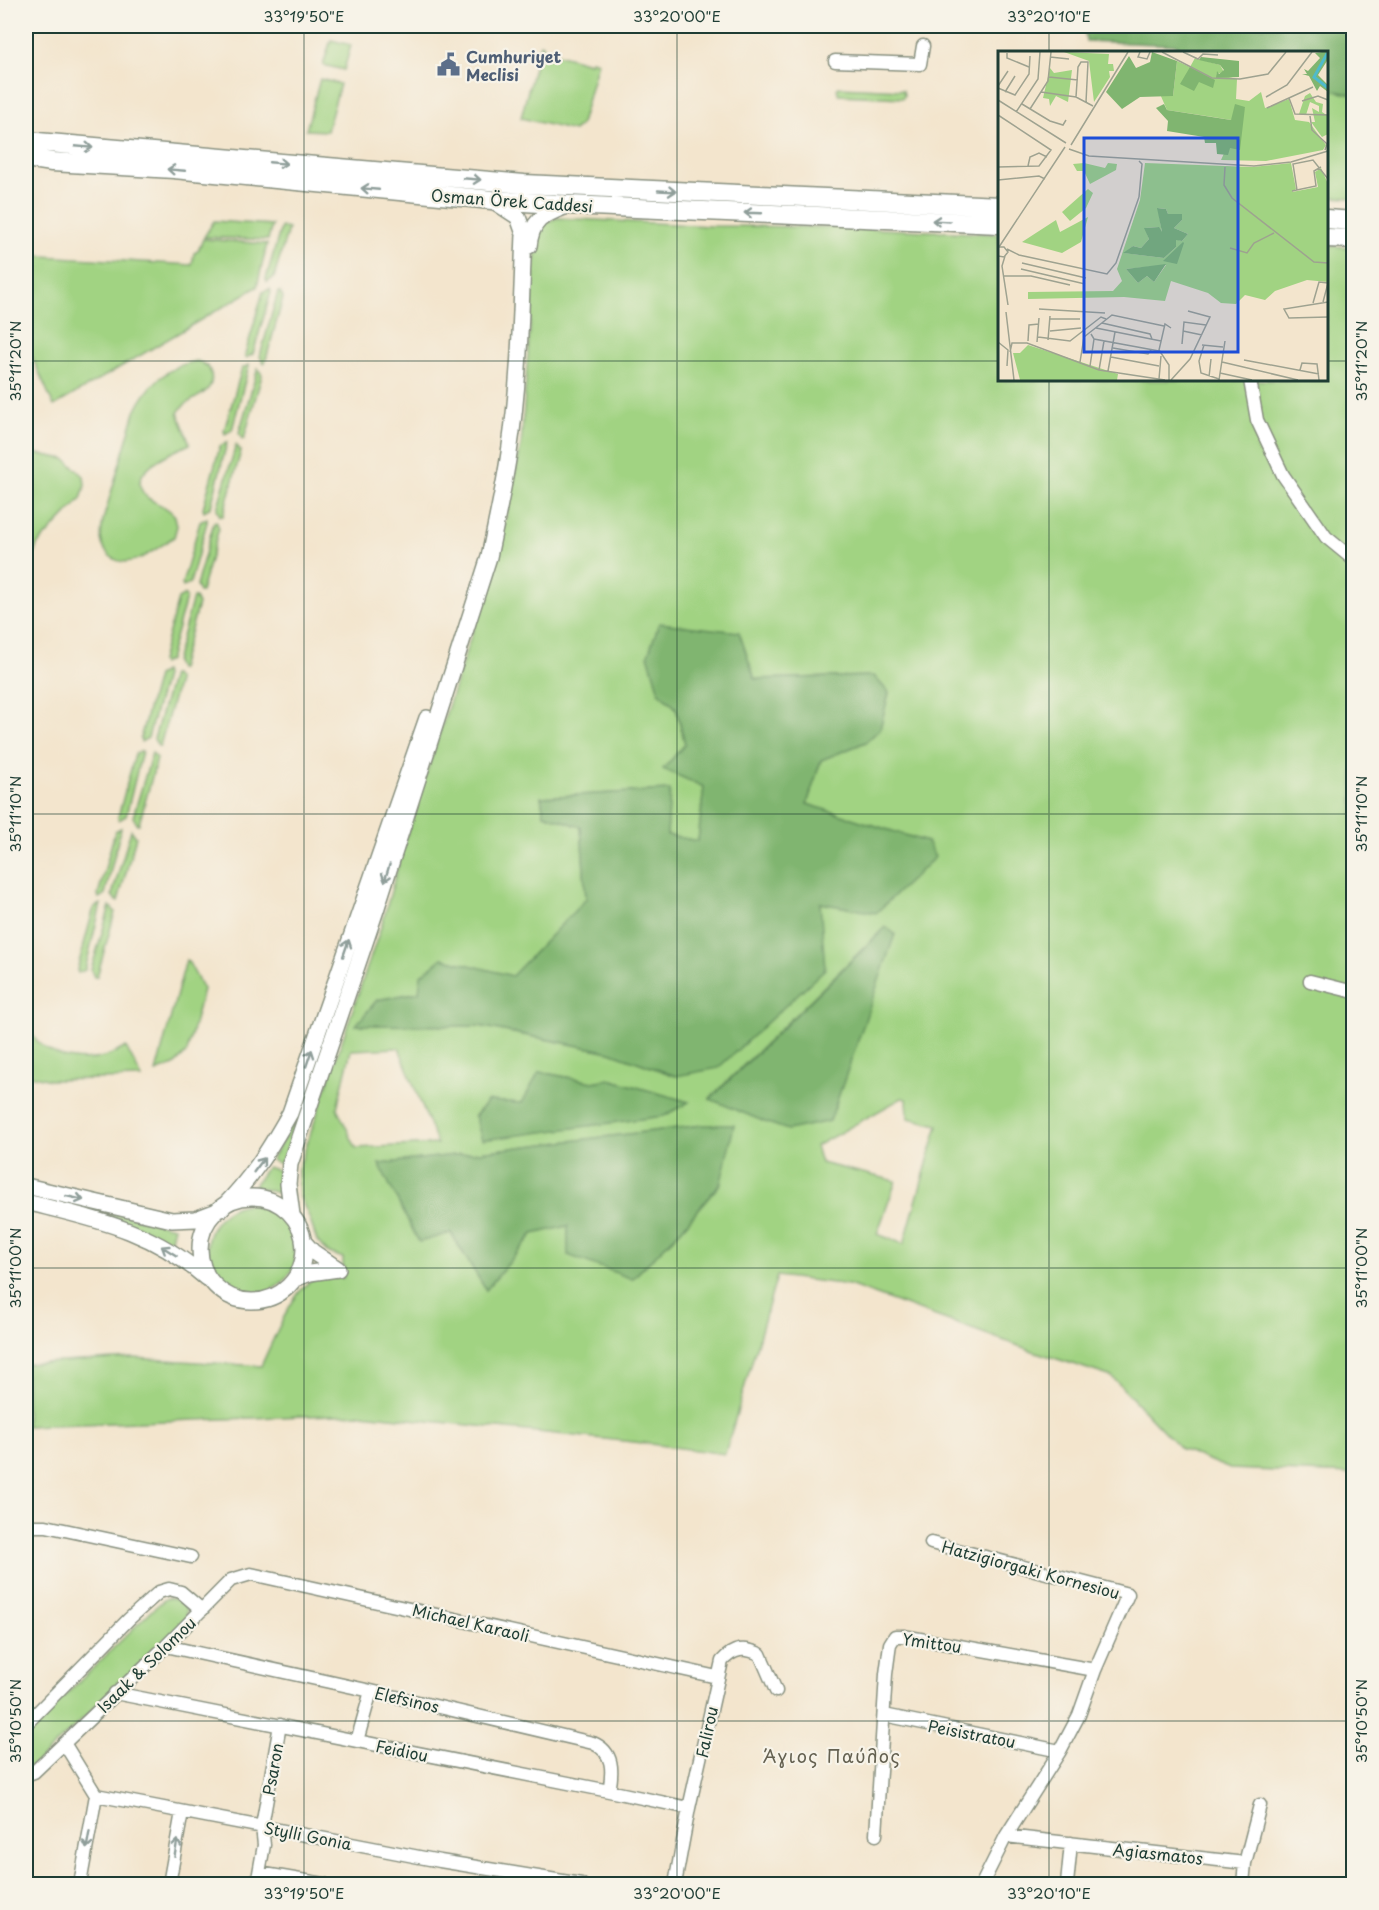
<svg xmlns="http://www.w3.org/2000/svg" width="1379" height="1910" font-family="'Playpen Sans',sans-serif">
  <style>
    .green { fill: #a1d382; stroke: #60885b; stroke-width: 1.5; fill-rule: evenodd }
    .forest { fill: #80b570; stroke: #507952; stroke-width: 1.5 }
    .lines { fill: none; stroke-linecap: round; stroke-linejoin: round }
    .minor-casing { stroke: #899180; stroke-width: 15 }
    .tertiary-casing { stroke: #899180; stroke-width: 18 }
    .primary-casing { stroke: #899180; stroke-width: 21 }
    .minor { stroke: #fff; stroke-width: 12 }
    .tertiary { stroke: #fff; stroke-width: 15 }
    .primary { stroke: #fff; stroke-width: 18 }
    .oneway { stroke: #8f9e9a }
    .ticks { fill: none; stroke: #1f3d34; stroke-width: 1.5; stroke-opacity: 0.45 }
    .labels { text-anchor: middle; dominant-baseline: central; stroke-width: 4.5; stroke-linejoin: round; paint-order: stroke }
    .service-label { font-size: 16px; font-weight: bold; fill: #4e5e75; stroke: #f7f3e8; text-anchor: start }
    .street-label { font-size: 16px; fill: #1f3d34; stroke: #f7f3e8 }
    .neighbourhood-label { font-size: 18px; letter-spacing: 1.5px; fill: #646151; stroke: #f7f3e8 }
    .inset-river { fill: none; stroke: #4fbbcb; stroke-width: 3 }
    .inset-road { fill: none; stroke: #9ea290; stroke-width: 1.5 }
    .view { fill: #1d4ed8; fill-opacity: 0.15; stroke: #1d4ed8; stroke-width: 3 }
    .inset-edge { fill: none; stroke: #1f3d34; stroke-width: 3 }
    .neatline { fill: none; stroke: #1f3d34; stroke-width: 2 }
    .ticks-label { font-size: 15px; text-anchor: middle; fill: #1f3d34 }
  </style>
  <rect width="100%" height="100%" fill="#f7f3e8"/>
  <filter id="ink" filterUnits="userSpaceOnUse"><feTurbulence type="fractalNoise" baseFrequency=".0167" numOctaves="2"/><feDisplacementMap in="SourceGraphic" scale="12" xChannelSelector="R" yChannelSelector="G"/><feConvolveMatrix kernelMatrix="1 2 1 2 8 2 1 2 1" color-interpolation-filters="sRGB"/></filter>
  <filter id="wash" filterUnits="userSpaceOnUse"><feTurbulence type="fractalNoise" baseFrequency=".008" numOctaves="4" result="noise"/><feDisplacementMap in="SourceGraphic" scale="24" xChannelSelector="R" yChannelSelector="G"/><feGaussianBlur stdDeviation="1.35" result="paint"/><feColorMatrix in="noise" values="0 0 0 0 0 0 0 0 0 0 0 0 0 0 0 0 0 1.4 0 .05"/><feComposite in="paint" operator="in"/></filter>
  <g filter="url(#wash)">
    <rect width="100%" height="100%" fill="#f3e5cd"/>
    <path class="green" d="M1353,26V198L1327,197L1326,52H1292Z
      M331,40L351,45L344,70L323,65Z
      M540,44L543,45V50L590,63L591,60L598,62L581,124L574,131L521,118Z
      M320,79L340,84L327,131L306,130Z
      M839,87L903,90L904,95L903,98L839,95L837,89Z
      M557,218L710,226L833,227L999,234L1000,380H1326L1327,246L1353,247V1474L1230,1469L1181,1449L1112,1377L1033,1351L849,1285L777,1276L725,1454L643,1443L361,1414L26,1426V1364L133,1358L261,1366C271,1346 294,1285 315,1279C324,1275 333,1277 343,1278V1258L327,1252L317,1241L309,1217L299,1195L298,1170L382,924L407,833L500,547L521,446L537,234L546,222ZM874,676L866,742L821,760L807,804L927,842L820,903L676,1076L610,1052L479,1026L357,1025L377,1000L419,992L442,958L512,976L586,899L581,827L544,814L541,797L669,790L667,835L698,842L704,787L685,744L676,708L659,692L755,679ZM885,927L894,934L710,1099V1098ZM399,1048L437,1144L356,1148L337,1108L351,1050ZM540,1072L593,1082L609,1079L688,1102L475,1116L487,1101L522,1103ZM902,1098L907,1099L908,1118L938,1125L904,1244L877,1234L896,1181L821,1163L816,1146ZM703,1125L721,1183L682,1229L632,1279L569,1225L533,1234L486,1290L450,1232L379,1164Z
      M214,221L272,225L268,240L204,237Z
      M281,227L288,229L274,278L267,282L266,279Z
      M203,239L267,244L257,287L54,406L26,343V255L192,265L194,253L198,251Z
      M270,289L271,292L253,354L246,358L245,355L263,292Z
      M280,292L283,298L265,363H263L260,356L278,292Z
      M197,361C203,363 210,366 211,374C216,397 185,397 178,413L190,444C174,452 124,470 145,495C152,504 165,503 175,516L177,526L174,537C156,548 130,573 110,556C98,545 101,534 103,520L135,412C147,386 168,365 197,361Z
      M249,365L232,430L225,434L224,431L242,368Z
      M258,368L262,375L244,439H242L239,433Z
      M227,442L211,507L204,511L203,508L220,446Z
      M236,445L241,451L223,516H220L217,509Z
      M39,454L65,459L84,476L85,486L81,499L37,545L27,573L26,584V455Z
      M207,518V522L190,583L183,587L182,584L200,522Z
      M216,521L219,528L201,592H199L196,586L214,522Z
      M185,595L186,598L169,660L162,664L161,661L178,599Z
      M193,598H195L198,604L180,669H178L175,662Z
      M164,672L165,676L148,738L141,742L140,739L157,676Z
      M172,675H174L178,681L160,746H158L154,739Z
      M440,695L283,1165L271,1160L287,1133Z
      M142,751L126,816L119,820L118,817L135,754Z
      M152,753L157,759L139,824H137L133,817Z
      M121,828L105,894L99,898L98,895L115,831Z
      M131,830L136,837L118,901H116L112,895Z
      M101,904L85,970L78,973L77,970L94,907Z
      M110,906L115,912L97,977H94L91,970Z
      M186,960L189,963L203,989L187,1052L174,1065L156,1072Z
      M26,1025C46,1063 91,1069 126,1047L142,1078L50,1080L26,1074Z
      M267,1167L282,1172L281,1194L255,1187V1184Z
      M26,1191L174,1227L170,1243L125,1222L26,1197Z
      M207 1249a45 45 0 1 1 90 0a45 45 0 1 1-90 0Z
      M169,1598L183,1602L187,1610L186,1621L34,1765L26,1768V1734L150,1612L165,1599Z"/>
    <path class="forest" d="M1084,26H1353V95L1327,89L1326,52H1179L1178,45L1086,41Z
      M659,623L739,632L755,679L874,676L889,693L880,729L866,742L821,760L807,804L927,842L935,857L876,913L820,903L825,969L718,1068L676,1076L610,1052L479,1026L356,1025L377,1000L419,992L421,975L442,958L512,976L586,899L581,827L544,814L541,797L670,790L667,835L698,841L704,787L663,769L685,744L676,708L659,692L648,655Z
      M886,927L895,934L830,1121L788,1130L765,1122L710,1099Z
      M539,1072L593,1082L609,1079L689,1102L664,1116L482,1140L475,1116L488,1101L522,1103Z
      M703,1125H734L721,1182L682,1229L632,1279L568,1255V1226L533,1234L486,1290L451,1233L419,1242L379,1164Z"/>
  </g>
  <g filter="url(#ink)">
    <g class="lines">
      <defs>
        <path id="minor" d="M835,61L920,64L923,46
          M1250,380L1257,420L1283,475L1326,537L1354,560
          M1310,981L1354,992
          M26,1526H46L191,1557
          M931,1543L1128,1594L1095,1670L1079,1715L1060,1751L1006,1836L982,1884
          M166,1646L371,1691L593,1743C614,1752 613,1771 609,1791
          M115,1693L609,1791L689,1808
          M884,1715L1060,1751
          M26,1724L129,1619L159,1592L169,1589L181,1592L202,1610
          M357,1741L371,1691
          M64,1743L96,1795L440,1861L581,1884
          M26,1775L34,1772L166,1646L231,1580L251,1574L717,1677
          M876,1835L886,1674L890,1644L895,1636H903L1095,1670
          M1006,1836L1245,1863
          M259,1873L324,1884
          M80,1884L96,1795
          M169,1884L182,1812
          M257,1884L264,1845L262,1826L280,1725
          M675,1884L689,1808L722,1661C734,1648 744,1647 760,1654L776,1691
          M1067,1884L1071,1843
          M1243,1884L1245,1863L1260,1805"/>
        <path id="tertiary" d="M529,246C532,218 544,215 569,205
          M26,1186L172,1220L196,1219L217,1211
          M200 1249a52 52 0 1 1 104 0a52 52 0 1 1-104 0Z
          M26,1202C94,1219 151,1229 206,1278
          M221,1209C251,1179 269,1150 290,1113L427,718
          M292,1215L288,1184L290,1164L376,910L489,557C496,522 504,488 509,453C520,381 521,307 524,234L518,217L492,200
          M303,1241L313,1252L338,1269
          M295,1279L310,1273L338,1269"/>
        <path id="primary" d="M26,141L524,184L1000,206
          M26,158L52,162L174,169L492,200L569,205L1000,224
          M1326,219L1354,221
          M1326,238L1354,239"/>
      </defs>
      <use href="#minor" class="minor-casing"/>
      <use href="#tertiary" class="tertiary-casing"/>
      <use href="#primary" class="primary-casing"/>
      <use href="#minor" class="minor"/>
      <use href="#tertiary" class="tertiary"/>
      <use href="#primary" class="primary"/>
    </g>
    <defs><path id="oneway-shaft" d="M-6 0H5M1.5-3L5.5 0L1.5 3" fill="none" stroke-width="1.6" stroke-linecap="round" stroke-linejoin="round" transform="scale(1.5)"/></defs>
    <g class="oneway">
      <use href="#oneway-shaft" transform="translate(84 147) rotate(5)"/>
      <use href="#oneway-shaft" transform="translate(278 163) rotate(5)"/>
      <use href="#oneway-shaft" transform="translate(176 170) rotate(-175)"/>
      <use href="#oneway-shaft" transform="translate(472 179) rotate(5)"/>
      <use href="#oneway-shaft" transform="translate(370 189) rotate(-175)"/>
      <use href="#oneway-shaft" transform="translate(667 191) rotate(3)"/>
      <use href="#oneway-shaft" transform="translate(753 213) rotate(-178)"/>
      <use href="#oneway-shaft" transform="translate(941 221) rotate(-177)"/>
      <use href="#oneway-shaft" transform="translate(387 873) rotate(107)"/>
      <use href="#oneway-shaft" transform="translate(346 948) rotate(-71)"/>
      <use href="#oneway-shaft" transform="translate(309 1058) rotate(-71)"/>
      <use href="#oneway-shaft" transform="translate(259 1165) rotate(-53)"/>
      <use href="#oneway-shaft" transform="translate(75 1198) rotate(13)"/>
      <use href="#oneway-shaft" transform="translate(169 1251) rotate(-148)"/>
      <use href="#oneway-shaft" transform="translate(88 1840) rotate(100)"/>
      <use href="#oneway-shaft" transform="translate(176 1848) rotate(-80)"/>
    </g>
  </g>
  <path class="ticks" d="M304,26V1884M677,26V1884M1049,26V52M26,361H1000M1326,361H1354M1049,380V1884M26,814H1354M26,1268H1354M26,1721H1354"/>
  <defs>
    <symbol id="civic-bare" viewBox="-9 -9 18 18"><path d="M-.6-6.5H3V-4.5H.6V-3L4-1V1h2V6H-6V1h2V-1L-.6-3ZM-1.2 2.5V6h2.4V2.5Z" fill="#5c6f8a" stroke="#f7f3e8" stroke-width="2.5" paint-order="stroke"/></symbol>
  </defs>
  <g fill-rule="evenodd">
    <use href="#civic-bare" x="432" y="48" width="33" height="33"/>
  </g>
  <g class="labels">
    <g class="service-label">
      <text x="466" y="56">Cumhuriyet<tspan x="466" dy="18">Meclisi</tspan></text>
    </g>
    <g class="street-label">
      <text transform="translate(512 200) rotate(4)">Osman Örek Caddesi</text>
      <text transform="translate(1031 1569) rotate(15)">Hatzigiorgaki Kornesiou</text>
      <text transform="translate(471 1622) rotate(13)">Michael Karaoli</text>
      <text transform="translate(932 1642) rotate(8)">Ymittou</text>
      <text transform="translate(146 1664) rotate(-44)">Isaak &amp; Solomou</text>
      <text transform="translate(407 1699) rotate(13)">Elefsinos</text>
      <text transform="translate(706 1732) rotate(-78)">Falirou</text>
      <text transform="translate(972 1733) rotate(11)">Peisistratou</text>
      <text transform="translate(402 1750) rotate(11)">Feidiou</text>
      <text transform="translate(272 1769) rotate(-80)">Psaron</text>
      <text transform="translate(308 1835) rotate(11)">Stylli Gonia</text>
      <text transform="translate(1158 1853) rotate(6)">Agiasmatos</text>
    </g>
    <g class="neighbourhood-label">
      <text x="832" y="1755">Άγιος Παύλος</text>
    </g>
  </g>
  <g transform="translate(998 51)">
    <rect width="330" height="330" fill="#f3e5cd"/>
    <path d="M66,1L111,3L110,13H115L116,20H111L112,26L96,51L91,10ZM197,7L222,14L226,21L218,23L239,28L238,48L251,50L263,41L267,57L291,48L297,69L311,71L328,94L325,99L268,110L223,109L247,56L233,69L215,66L169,59L162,43L175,45L179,10L192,16ZM52,17L56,22L74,19L70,51L58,45L52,55L51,48L45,47ZM312,42L318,51L325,53L324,61L330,65V83L324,86L313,71H317L314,57L321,61V55L312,51L308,64L301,63L307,45ZM86,112L107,117L110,112L119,113L118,119L92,133L86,120H79L75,113ZM147,112L254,116L293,112L298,138L294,141L320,136L317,121L323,117L330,133V231L309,229L277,240L267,249L247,244L238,253L223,252L210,242L173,230L167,250L126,246L30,248V241L115,240L124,230L119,218L142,149ZM160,157L168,158L170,163H183L184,169L176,177L190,183L184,190L177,188L178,196L166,207L126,202L135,195L143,197L151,188L147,177L160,176L164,182ZM168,214L156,231L149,225L140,232L128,218ZM90,138L95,142L88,157L72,170L64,161ZM90,166L83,191L64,202L24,191L58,169L62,181ZM30,294L120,323L119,329H22L15,302H22Z" fill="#a1d382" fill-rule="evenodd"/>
    <path d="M154,1L179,10L175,45L142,46L124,58L108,41L131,5L138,17L152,11ZM324,1H330L329,10L320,24L330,34V41L322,35L319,40L311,25L304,23H309L306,18L310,20L322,7L317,2ZM203,6L241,10V26L218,27L219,20L221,23L226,19L222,14L201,9ZM192,16L217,29L215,37L201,31L196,40L182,33ZM166,53L169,59L233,69L237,53L247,56L242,99L232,97L230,104L219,103L218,92H207L206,86L169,80L170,70L158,57ZM159,157L168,158L170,163H184V169L176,177L190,183L184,190L178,189V196L166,207L125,202L135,195L143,197L151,188L146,177L161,176L164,181ZM186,192L179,213L165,210L185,191ZM168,213L156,231L149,225L140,232L128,218Z" fill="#80b570"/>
    <path class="inset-river" d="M330,1L316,26L330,37"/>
    <path class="inset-road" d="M142,1L140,6L149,8L152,1M164,1L214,27L242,28L270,23L288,1M185,1L200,8L205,3L220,4M9,2V7L31,16M52,6L71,8M51,26L80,29M0,35L10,20M0,37L17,44L31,23L32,5M7,41L17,25M43,41L78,46L95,55M78,46L80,16L83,11H90L88,51M268,46L289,34L314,1M291,47L297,63L330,64M0,49L68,92M304,50L320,45L330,49M24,53L52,70L65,74L68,69M269,57L315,36M32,58L50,30L53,1M18,61L40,28L42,1M0,64L53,99L41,115L0,116M312,65L314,79L329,93L327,99M73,94L130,1M71,98L91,105L256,115L293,111L330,100M141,110L144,113L141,146M30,115L32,106L41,102L49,106M227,116L226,134L234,147L316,211L330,212M0,129L41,125L47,128M299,139L295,113L315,109L330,128M294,140L318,135L316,120L323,116M0,196H6L10,201L6,206L0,205M1,196L67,96M232,197L249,202L256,192L276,182M9,198L21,204L109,223L118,212L141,146M7,205L4,215L10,254M24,212L88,227M23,218L87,233M5,225H33L72,234M325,251L330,232M330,251L286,258L291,267L330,266M315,252L321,231L330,232M41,258L107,262M8,261L16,329M52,268H82M104,272L152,283L154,288M98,277L163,290M52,280L83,277M185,280L204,284M93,283L96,288L161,300M40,286L72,290L103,266L108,268M86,286L114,264L166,275M50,289L52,265M30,290L31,274L41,273M0,291L10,299L9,315M39,291L41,267M184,293L186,271L208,274M204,294L225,296M206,294L201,310L203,322L221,328M115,297L150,303L153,299M12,301L14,292H29L101,319L167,329M113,306L161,315M246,309L321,323M82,311L86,286M224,311L300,329M92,315L96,288M101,319L106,290M302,319L304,312L319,313L321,329M110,320L117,281M222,322L254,329M211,326L213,308M161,328L163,305M171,329V314L161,299L167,273L173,277M173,329L192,308L212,266L190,260M221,329L227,290"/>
    <path class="view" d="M86,87H240V301H86Z"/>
    <rect width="330" height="330" class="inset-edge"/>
  </g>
  <rect width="1379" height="1910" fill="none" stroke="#f7f3e8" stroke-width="66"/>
  <rect x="33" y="33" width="1313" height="1844" class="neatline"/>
  <g class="ticks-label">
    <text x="304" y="22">33°19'50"E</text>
    <text x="677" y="22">33°20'00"E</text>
    <text x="1049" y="22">33°20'10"E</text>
    <text transform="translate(16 361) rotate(-90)" y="5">35°11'20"N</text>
    <text transform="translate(1362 361) rotate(-90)" y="5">35°11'20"N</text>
    <text transform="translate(16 814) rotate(-90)" y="5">35°11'10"N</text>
    <text transform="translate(1362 814) rotate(-90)" y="5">35°11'10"N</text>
    <text transform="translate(16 1268) rotate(-90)" y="5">35°11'00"N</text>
    <text transform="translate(1362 1268) rotate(-90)" y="5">35°11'00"N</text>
    <text transform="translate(16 1721) rotate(-90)" y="5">35°10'50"N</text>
    <text transform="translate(1362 1721) rotate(-90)" y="5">35°10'50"N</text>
    <text x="304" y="1899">33°19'50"E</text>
    <text x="677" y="1899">33°20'00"E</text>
    <text x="1049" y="1899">33°20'10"E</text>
  </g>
</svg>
